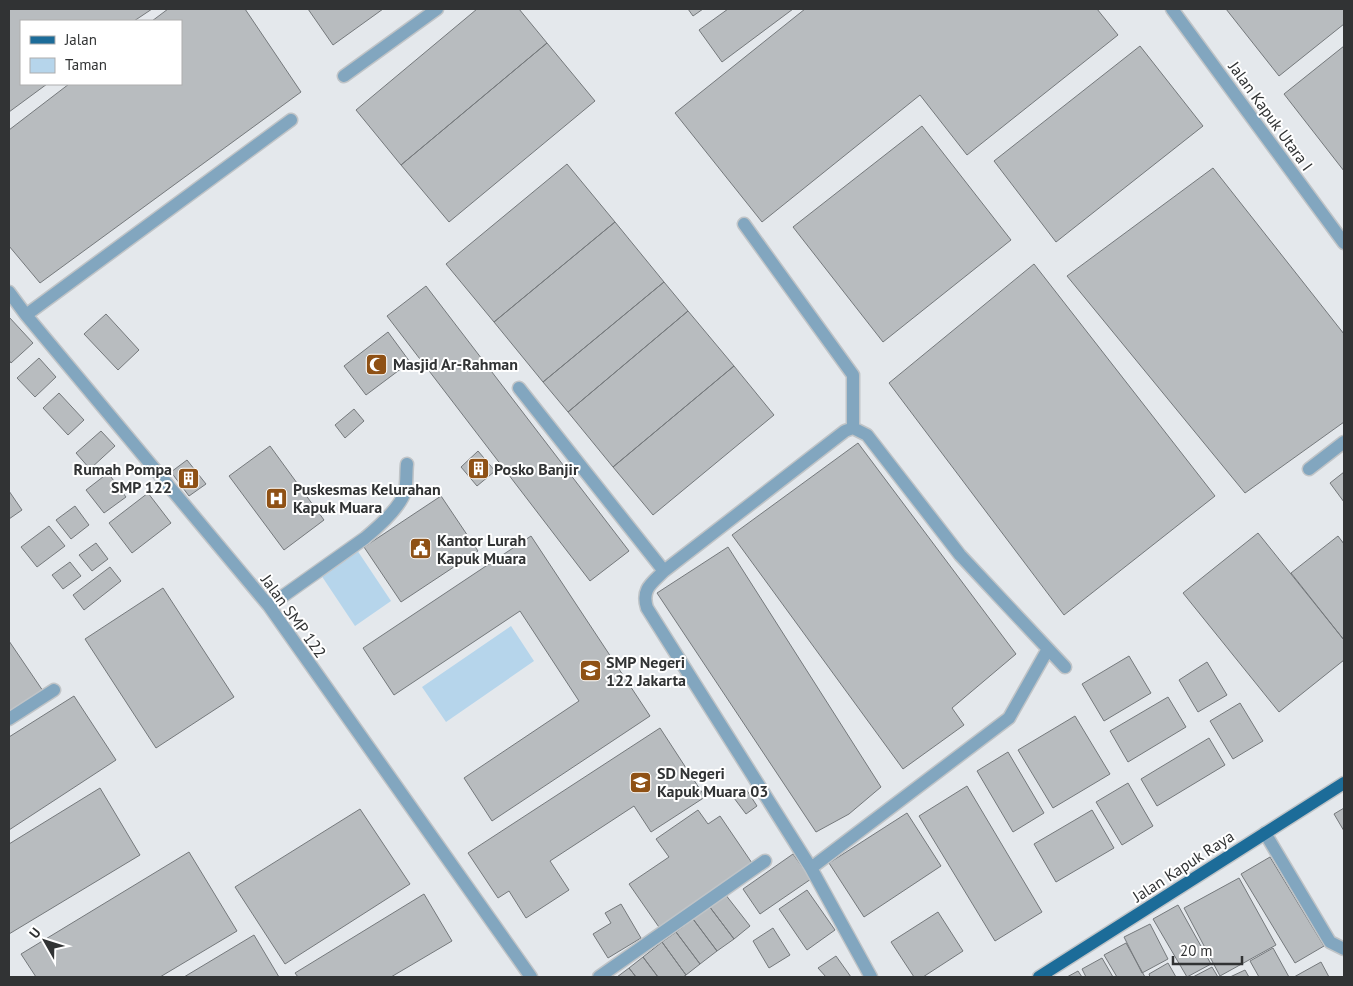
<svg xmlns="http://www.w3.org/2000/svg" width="1353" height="986" font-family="'PT Sans',sans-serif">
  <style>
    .green { fill: #b6d5eb }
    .building { fill: #b8bcbf; stroke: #75797c }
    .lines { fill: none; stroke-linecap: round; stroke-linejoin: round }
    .minor-casing { stroke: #c0c4c7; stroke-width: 15 }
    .major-casing { stroke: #c0c4c7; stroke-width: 15 }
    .minor { stroke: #82a6bf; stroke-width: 12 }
    .major { stroke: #1c6c99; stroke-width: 12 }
    .labels { text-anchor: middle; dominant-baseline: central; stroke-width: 4; stroke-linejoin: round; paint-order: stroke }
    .street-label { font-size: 16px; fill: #313334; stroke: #fff }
    .poi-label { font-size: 16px; font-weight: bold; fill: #313334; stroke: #fff; text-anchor: start }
  </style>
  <rect width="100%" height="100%" fill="#e4e8ec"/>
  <path class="green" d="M355,547L391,601L355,626L319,572Z
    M511,626L534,661L446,722L422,687Z"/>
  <path class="building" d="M9,9H152L134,21H21V84H47L9,112Z
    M168,9H245L301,92L40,283L9,246V130L69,84H181V21H152Z
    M308,9H383L333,45Z
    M477,9H519L547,43L401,165L356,110Z
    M688,9H703L693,16Z
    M728,9H793L722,62L699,30Z
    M805,9H1097L1118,35L967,155L920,95L762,222L675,113Z
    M1226,9H1344V24L1279,76Z
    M547,43L595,101L449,222L401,165Z
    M1140,46L1203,126L1056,242L994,161Z
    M1344,46V171L1284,94Z
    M922,126L1011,240L883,342L793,227Z
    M567,164L615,222L494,322L446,264Z
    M1213,168L1344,334V422L1245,493L1067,276Z
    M615,222L664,282L543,382L494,322Z
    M1034,264L1215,496L1064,615L889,383Z
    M664,282L688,311L568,412L543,382Z
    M426,286L629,551L590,581L387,316Z
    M688,311L734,366L613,467L568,412Z
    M106,314L139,350L118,370L84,334Z
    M9,317L33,343L11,363L9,360Z
    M388,332L410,362L366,395L344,366Z
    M39,358L56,377L35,397L17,378Z
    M734,366L774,415L653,515L613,467Z
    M59,393L84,420L68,435L43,408Z
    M354,409L364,421L345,438L335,425Z
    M101,431L115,446L90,469L76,453Z
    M858,443L1016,654L952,708L964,725L903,769L732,535Z
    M270,446L324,520L284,550L229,476Z
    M478,451L495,471L477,486L461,467Z
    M187,460L206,484L189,496L171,472Z
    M1344,472V502L1330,483Z
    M108,473L126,497L104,513L86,490Z
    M9,491L22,510L9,519Z
    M148,493L171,523L132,553L109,523Z
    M441,496L478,551L401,602L364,547Z
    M75,506L89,525L71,539L56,520Z
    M49,526L65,546L37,567L21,547Z
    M1258,533L1344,640V660L1279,712L1183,593Z
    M531,536L650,716L492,821L464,778L579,701L520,611L394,695L363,648Z
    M1338,536L1344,544V640L1291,573Z
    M96,543L108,559L92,571L79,555Z
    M728,547L881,787L849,814L816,832L657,593Z
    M70,562L81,576L63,589L52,575Z
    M110,567L121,581L84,610L73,595Z
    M163,588L234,697L156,748L85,639Z
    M9,641L43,691L9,714Z
    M1129,656L1151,693L1104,721L1082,684Z
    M1207,662L1227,695L1198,712L1179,680Z
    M74,696L116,760L9,830V737Z
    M1168,697L1186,727L1128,762L1110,731Z
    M1240,703L1263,741L1233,759L1210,721Z
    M1075,716L1110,774L1053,808L1018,750Z
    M660,728L705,797L651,832L634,806L550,861L569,890L526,918L509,891L498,898L468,853Z
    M1209,738L1225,765L1157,806L1141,779Z
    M1008,752L1044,813L1013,832L977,771Z
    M1128,783L1153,826L1122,845L1096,802Z
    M967,786L1042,912L995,941L919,816Z
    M100,788L140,855L9,934V844Z
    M746,789L757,806L746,814L734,798Z
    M1344,808V831L1334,814Z
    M360,809L410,884L285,964L235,887Z
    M698,810L708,824L720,816L754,866L661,930L629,884L669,857L656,839Z
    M1092,810L1114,848L1056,882L1034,844Z
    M907,813L941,866L864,917L829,863Z
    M189,852L237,931L160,977H36L21,954Z
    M793,854L811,879L760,914L743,889Z
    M1270,857L1324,946L1295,963L1241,874Z
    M1239,878L1276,945L1220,976L1184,908Z
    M807,890L835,930L807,950L779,909Z
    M424,894L452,941L391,977H298L295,973Z
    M725,894L750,926L734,939L709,906Z
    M621,904L641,938L608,958L593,934L611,923L605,913Z
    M1178,905L1211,964L1187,977L1153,919Z
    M709,906L734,939L717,951L693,919Z
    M938,912L963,951L923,977H914L891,942Z
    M693,919L717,951L700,964L676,932Z
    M1150,924L1168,959L1142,973L1124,937Z
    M773,928L790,955L769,968L753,941Z
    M676,932L700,964L686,975L662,942Z
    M254,935L279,977H184Z
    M662,942L686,975L683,977H658L643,957Z
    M1126,943L1145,977H1117L1104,955Z
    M1273,948L1289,977H1259L1250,961Z
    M836,956L851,977H826L818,968Z
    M643,957L658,977H636L629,968Z
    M1102,958L1113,977H1086L1082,969Z
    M1321,962L1329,977H1294Z
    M1168,963L1176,977H1150L1149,974Z
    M1212,967L1218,977H1193Z
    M629,968L636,977H617Z
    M1245,970L1249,977H1230Z
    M1078,971L1082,977H1067Z"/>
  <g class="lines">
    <defs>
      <path id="minor" d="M1172,9L1344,243
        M344,76L437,9
        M744,224L853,375V428
        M9,292L26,315L269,606L531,977
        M26,315L291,120
        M519,388L664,571
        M1309,469L1344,442
        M269,606L365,538C377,528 401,507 405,491C407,482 406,472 407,464
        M9,719L54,690
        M1265,833L1330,942L1344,949
        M811,868L1009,718L1048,649
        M599,977L765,861
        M871,977L811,868L647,608C641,589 652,583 664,571L845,431L853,428L867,435L960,555L1065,667"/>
      <path id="major" d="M1039,977L1344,783"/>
    </defs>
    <use href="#minor" class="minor-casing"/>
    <use href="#major" class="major-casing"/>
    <use href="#minor" class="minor"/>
    <use href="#major" class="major"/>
  </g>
  <defs>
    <symbol id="mosque-square" viewBox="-11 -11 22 22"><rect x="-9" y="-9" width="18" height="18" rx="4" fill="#8f5115" stroke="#fff"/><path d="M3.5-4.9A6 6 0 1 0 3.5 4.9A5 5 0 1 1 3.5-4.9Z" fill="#fff"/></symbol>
    <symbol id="building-square" viewBox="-11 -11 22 22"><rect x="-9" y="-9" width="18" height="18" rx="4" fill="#8f5115" stroke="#fff"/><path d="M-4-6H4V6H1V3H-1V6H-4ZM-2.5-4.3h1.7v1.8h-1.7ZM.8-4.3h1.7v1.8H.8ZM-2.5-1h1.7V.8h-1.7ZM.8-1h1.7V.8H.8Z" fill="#fff"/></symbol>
    <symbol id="hospital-square" viewBox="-11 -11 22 22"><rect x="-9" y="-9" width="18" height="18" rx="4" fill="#8f5115" stroke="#fff"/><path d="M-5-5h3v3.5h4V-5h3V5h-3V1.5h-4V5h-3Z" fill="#fff"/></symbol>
    <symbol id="civic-square" viewBox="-11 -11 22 22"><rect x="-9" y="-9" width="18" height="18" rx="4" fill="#8f5115" stroke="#fff"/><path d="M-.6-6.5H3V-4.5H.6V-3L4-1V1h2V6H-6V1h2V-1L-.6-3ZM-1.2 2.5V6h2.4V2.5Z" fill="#fff"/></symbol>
    <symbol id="school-square" viewBox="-11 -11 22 22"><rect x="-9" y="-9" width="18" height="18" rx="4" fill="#8f5115" stroke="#fff"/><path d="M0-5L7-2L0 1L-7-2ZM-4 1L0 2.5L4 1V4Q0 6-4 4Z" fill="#fff"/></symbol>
  </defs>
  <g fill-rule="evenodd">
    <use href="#mosque-square" x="364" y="352" width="25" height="25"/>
    <use href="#building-square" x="466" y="456" width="25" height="25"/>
    <use href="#building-square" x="176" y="466" width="25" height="25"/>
    <use href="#hospital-square" x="264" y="486" width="25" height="25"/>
    <use href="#civic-square" x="408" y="536" width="25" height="25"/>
    <use href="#school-square" x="578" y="658" width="25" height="25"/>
    <use href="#school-square" x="628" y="770" width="25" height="25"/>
  </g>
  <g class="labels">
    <g class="street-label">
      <text transform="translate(1271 116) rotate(54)">Jalan Kapuk Utara I</text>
      <text transform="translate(294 616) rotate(54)">Jalan SMP 122</text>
      <text transform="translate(1183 866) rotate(-33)">Jalan Kapuk Raya</text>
    </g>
    <g class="poi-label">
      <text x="393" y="364">Masjid Ar-Rahman</text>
      <text x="172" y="469" text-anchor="end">Rumah Pompa<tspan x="172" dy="18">SMP 122</tspan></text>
      <text x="494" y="469">Posko Banjir</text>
      <text x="293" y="489">Puskesmas Kelurahan<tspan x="293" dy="18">Kapuk Muara</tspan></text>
      <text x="437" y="540">Kantor Lurah<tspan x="437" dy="18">Kapuk Muara</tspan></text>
      <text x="606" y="662">SMP Negeri<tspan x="606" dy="18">122 Jakarta</tspan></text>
      <text x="657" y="773">SD Negeri<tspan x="657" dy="18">Kapuk Muara 03</tspan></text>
    </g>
  </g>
  <rect width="1353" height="986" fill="none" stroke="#313334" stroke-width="20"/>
  <rect x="20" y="20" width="162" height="65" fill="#ffffff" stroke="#adadae"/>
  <rect x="30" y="36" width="25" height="8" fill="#1c6c99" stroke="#adadae"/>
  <text x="65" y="45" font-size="15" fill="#313334">Jalan</text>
  <rect x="30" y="58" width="25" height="15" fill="#b6d5eb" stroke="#adadae"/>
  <text x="65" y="70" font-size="15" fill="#313334">Taman</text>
  <g transform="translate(45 941) rotate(309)" stroke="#ffffff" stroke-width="4" paint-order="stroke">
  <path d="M0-4L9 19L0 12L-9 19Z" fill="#313334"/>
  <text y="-8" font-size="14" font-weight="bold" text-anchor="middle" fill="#313334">U</text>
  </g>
  <path d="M1173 956v8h69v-8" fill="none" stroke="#313334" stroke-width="2.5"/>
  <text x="1180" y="956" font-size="15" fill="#313334" stroke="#ffffff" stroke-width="4" paint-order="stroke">20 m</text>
</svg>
